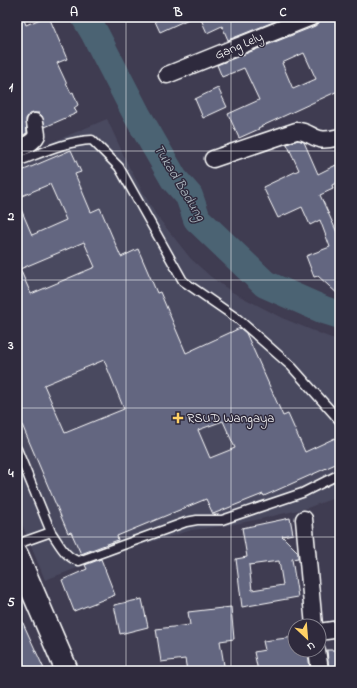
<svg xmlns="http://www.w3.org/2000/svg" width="357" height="688" font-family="'Indie Flower',sans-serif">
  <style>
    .built { fill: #4a495f }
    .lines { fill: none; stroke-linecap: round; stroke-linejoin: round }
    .river { stroke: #4b6473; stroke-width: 28 }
    .building { fill: #646680; stroke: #fff; fill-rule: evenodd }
    .lane-casing { stroke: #fff; stroke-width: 11 }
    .street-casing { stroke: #fff; stroke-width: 19 }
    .secondary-casing { stroke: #fff; stroke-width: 25 }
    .lane { stroke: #2f2a3d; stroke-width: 8 }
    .street { stroke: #2f2a3d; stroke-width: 16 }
    .secondary { stroke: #2f2a3d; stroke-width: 22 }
    .grid { fill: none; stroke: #fff; stroke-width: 1; stroke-opacity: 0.55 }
    .poi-dot { fill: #ffd166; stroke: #2f2a3d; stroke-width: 1.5 }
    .labels { text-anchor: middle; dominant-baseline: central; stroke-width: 3; stroke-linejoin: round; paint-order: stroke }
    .street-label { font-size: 13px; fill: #fff; stroke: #2f2a3d }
    .poi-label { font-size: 13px; fill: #fff; stroke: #2f2a3d; text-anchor: start }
    .water-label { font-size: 14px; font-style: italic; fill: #aeb9c0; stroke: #2f2a3d }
    .neatline { fill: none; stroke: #fff; stroke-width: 1.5 }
    .grid-label { font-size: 13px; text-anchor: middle; font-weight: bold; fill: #fff }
  </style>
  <rect width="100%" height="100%" fill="#3f3c51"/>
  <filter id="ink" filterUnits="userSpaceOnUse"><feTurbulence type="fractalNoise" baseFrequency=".025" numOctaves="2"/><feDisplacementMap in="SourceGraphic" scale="8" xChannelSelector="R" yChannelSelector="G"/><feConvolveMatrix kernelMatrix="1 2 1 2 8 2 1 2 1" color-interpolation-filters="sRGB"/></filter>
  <g filter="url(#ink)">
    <path class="built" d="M107,119L129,167L156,215L191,259L211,277L232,292L282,318L326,336L340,341V496L307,508L260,519L230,525L192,530L134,547L45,580L17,512V157Z"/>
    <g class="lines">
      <path class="river" d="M85,17L94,32L137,115L174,179L189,196L197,219L265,284L324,310L340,315"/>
    </g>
    <path class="building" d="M17,17H23L26,25L45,17H49L67,59L57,63L71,93L73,92L78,105L74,108L77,113L45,127L42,116L39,113H34L29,114L26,119L27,133L17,138Z
      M153,17H193L160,32Z
      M200,17H286L228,40L222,26L207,33Z
      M320,17H340V90L258,128L259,129L239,138L228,114L259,100L244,68L222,77L217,65L315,26L319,23ZM304,53L316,79L293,89L282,63Z
      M218,88L227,107L203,118L195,99Z
      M298,140L304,142L318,174L336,165L340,173V181L332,185L333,189L320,195L340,239V296L318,276L314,277L306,256L330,247L320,220L310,225L302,207L278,218L263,187L299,170L287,144Z
      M71,150L81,172L75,174L91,212L100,208L121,257L138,249L157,293L160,292L186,353L240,328L246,333L283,416L288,414L305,452L335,438L340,450V462L264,496L263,494L213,514L206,499L117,536L118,540L81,554L71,532L68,533L17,413V200L32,235L66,220L50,184L17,198V173ZM84,242L95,267L31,294L20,269ZM104,360L124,409L65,433L44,385ZM223,421L235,448L210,458L198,430Z
      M290,518L293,534L282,536L298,552V558L292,559L298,597L242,607L236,559L247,557L242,528ZM279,561L283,585L252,590L249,565Z
      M101,559L115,595L74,611L62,580L87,569L85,565Z
      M142,599L148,627L120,634L114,605Z
      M231,607L234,639L220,641L225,671H187L185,659L161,662L156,629L190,625L188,612Z
      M17,610L45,671H26L22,660L17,663Z
      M295,637V650H308L310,671H258L254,652L265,650L263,641Z
      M327,650H340V671H329Z"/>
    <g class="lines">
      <defs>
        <path id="lane" d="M17,162C41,153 66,141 92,140L119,167L183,281L238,319L292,367L340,421
          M17,449L51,532L17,544
          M51,532C59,543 65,558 79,561L186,522L197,520H222L302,493L340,474"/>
        <path id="street" d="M167,75L311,17
          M17,149C25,146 33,143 37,135L35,122
          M213,159L296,131C307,130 310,137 320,139C327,141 334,138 340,137
          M304,519L314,626
          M319,632L340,629
          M317,650L320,671"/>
        <path id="secondary" d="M17,555L67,671"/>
      </defs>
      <use href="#lane" class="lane-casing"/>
      <use href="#street" class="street-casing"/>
      <use href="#secondary" class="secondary-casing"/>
      <use href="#lane" class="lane"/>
      <use href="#street" class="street"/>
      <use href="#secondary" class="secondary"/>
    </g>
  </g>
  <path class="grid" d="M126,17V671M231,17V671M17,151H340M17,280H340M17,408H340M17,537H340"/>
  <path class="poi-dot" d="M176 412h4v4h4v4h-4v4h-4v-4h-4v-4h4z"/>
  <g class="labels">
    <g class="street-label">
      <text transform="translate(239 46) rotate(-23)">Gang Lely</text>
    </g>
    <g class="poi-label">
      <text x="187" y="418">RSUD Wangaya</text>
    </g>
    <g class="water-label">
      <text transform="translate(179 183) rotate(59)">Tukad Badung</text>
    </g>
  </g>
  <rect width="357" height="688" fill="none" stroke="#2f2a3d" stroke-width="44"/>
  <g transform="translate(307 638) rotate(154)"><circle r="19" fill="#2f2a3d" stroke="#827f8b"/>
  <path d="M0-3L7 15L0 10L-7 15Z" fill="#ffd166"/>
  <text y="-6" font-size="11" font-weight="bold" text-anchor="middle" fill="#ffffff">U</text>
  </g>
  <rect x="22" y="22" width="313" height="644" class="neatline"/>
  <g class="grid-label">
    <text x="74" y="16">A</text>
    <text x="178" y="16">B</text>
    <text x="283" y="16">C</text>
    <text x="11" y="91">1</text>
    <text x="11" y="220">2</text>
    <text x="11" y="349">3</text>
    <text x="11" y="477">4</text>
    <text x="11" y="606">5</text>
  </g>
</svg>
